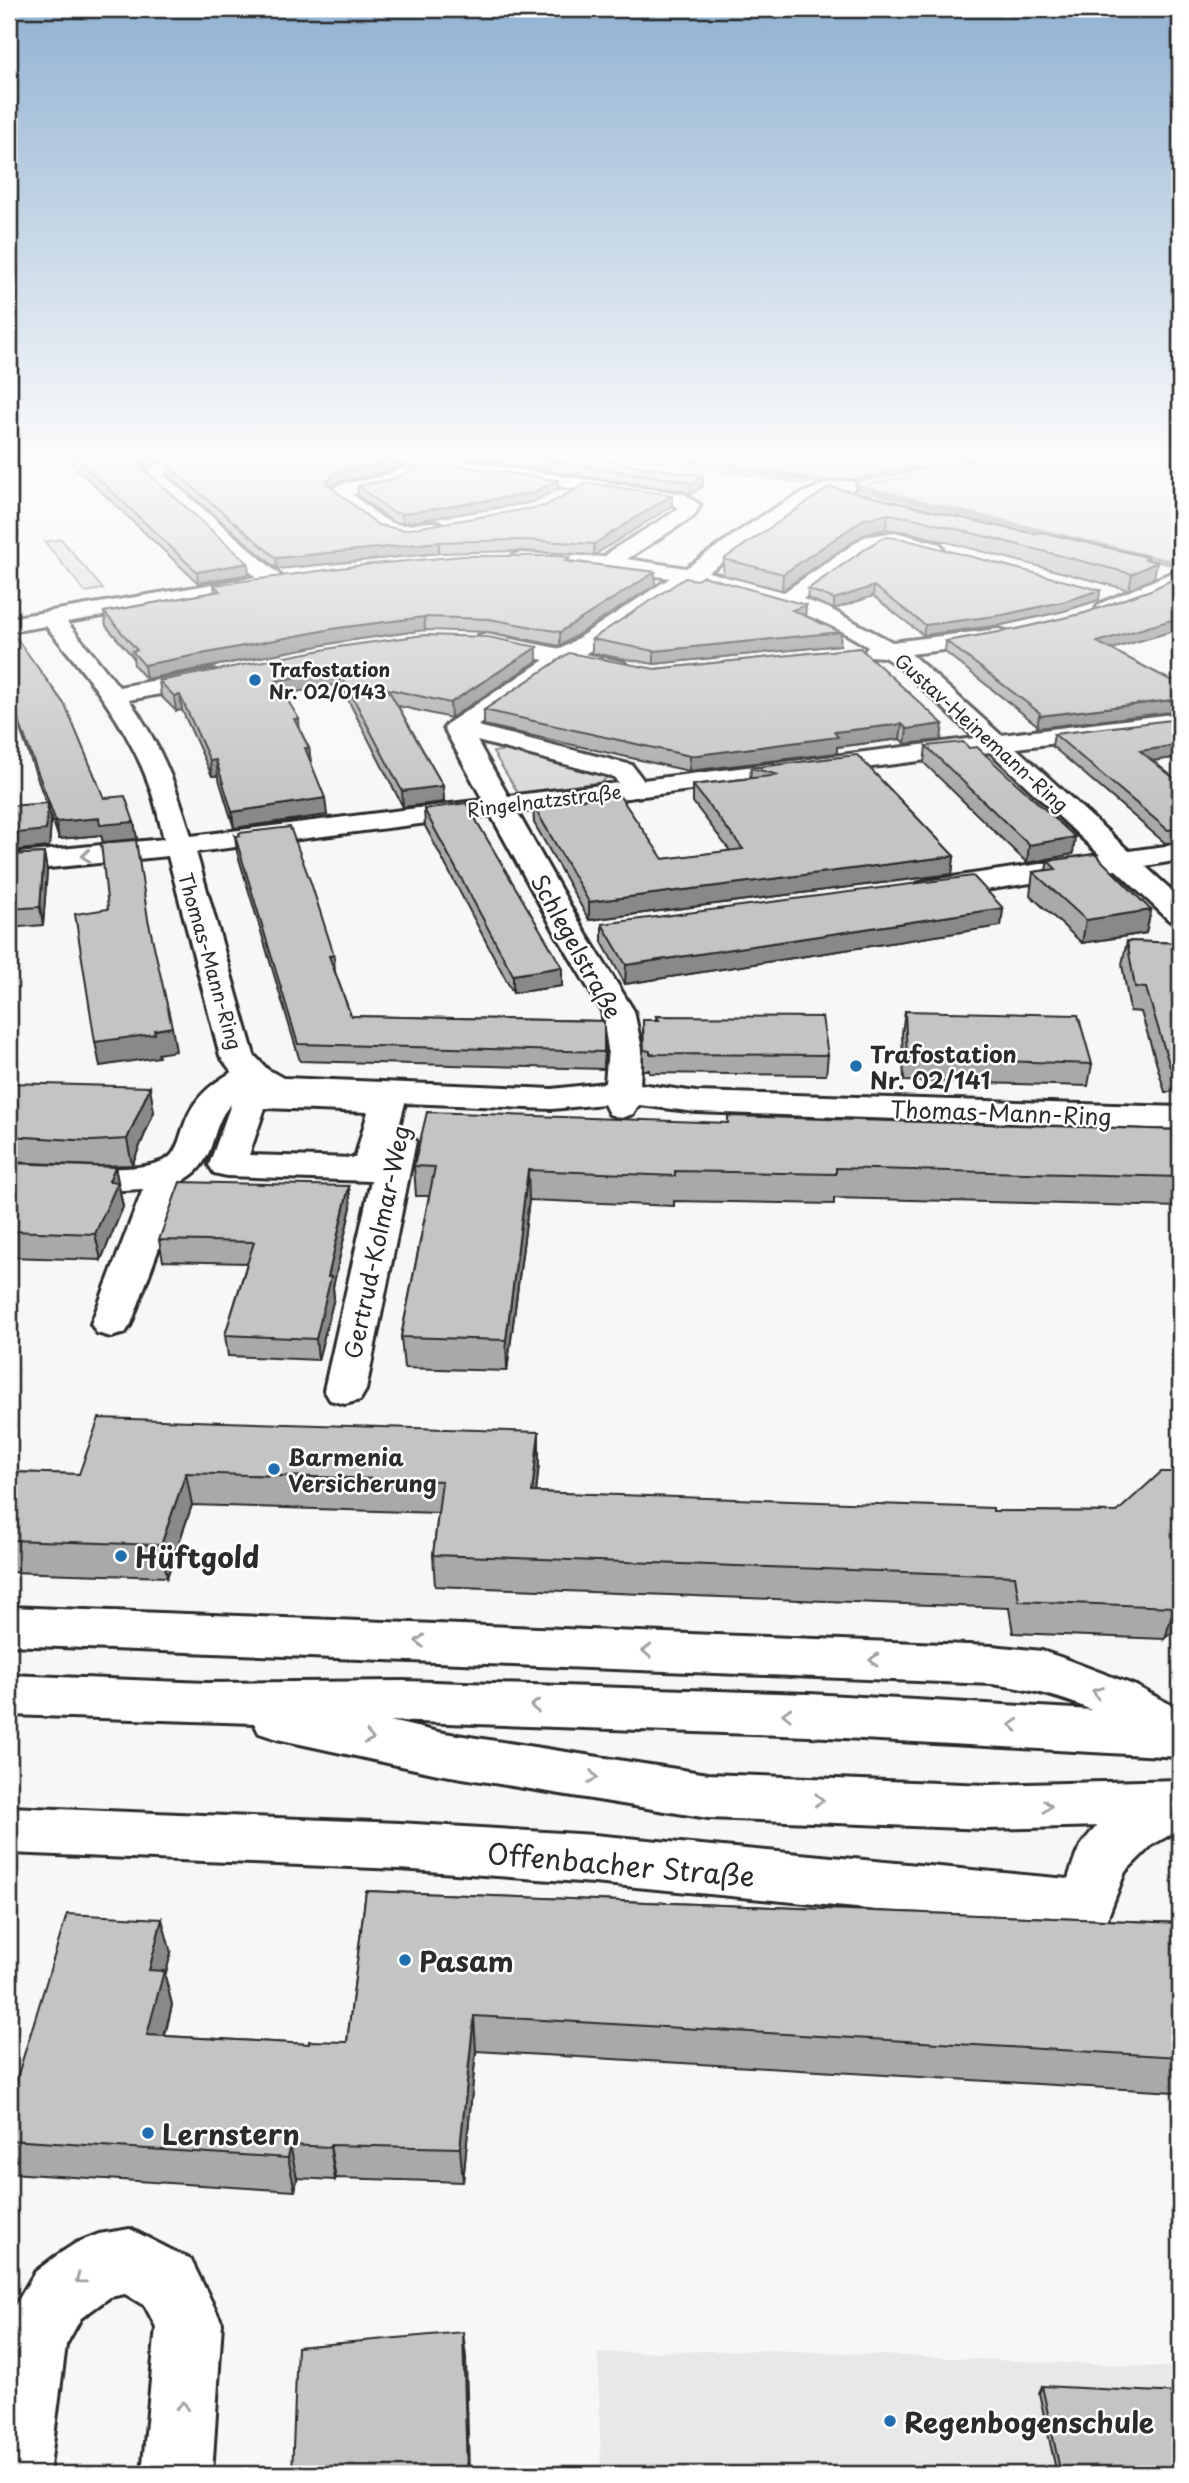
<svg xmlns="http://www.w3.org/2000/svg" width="1189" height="2483" font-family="'Playpen Sans',sans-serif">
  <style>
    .built { fill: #e8e8e8 }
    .green { fill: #d9d9d9; stroke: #828282; stroke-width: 2 }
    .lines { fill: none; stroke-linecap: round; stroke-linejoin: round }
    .stream { stroke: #7b7b7b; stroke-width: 6 }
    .minor-casing { stroke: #2b2b2b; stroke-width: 6 }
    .major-casing { stroke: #2b2b2b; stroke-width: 6 }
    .minor { fill: #fff; fill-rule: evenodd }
    .major { fill: #fff; fill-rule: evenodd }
    .wall { fill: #a9a9a9; stroke: #2b2b2b; stroke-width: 2 }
    .shaded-wall { fill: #898989; stroke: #2b2b2b; stroke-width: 2 }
    .building { fill: #c4c4c4; stroke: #2b2b2b; stroke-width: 2 }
    .oneway { stroke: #a0a0a0 }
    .poi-dot { fill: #1f6fb2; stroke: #fff; stroke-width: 2.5 }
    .labels { text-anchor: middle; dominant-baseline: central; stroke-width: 5; stroke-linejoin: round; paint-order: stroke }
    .far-poi-label { font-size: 19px; font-weight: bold; fill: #2b2b2b; stroke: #fff; text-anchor: start }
    .far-street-label { font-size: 19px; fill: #2b2b2b; stroke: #fff }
    .street-label { font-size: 23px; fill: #2b2b2b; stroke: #fff }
    .poi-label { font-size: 23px; font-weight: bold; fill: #2b2b2b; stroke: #fff; text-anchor: start }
    .near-poi-label { font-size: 28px; font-weight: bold; fill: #2b2b2b; stroke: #fff; text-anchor: start }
    .near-street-label { font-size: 28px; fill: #2b2b2b; stroke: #fff }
  </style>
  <rect width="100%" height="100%" fill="#f7f7f7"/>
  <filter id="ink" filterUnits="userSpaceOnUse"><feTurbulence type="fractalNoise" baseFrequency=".0143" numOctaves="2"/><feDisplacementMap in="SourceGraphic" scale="14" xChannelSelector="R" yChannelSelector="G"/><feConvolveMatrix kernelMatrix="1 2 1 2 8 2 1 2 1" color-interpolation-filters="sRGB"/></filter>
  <g filter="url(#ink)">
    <path class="built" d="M770,2350L1180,2368V2474H601L598,2353Z"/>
    <path class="green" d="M616,454H989L839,482L825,477L804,484Z
      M1024,454H1165L1180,459V567L865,495L878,490L860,486Z
      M61,539L103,589L85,592L45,542Z
      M508,750L610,774L602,782L518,793L493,752Z"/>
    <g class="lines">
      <path class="stream" d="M659,454L841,485
        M857,480L997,454
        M850,486L1180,565"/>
      <defs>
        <path id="minor" d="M203,454H251L242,459L175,470L164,475L281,576L284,581L281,586L67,622L119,687L212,670L220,672L224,677L220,682L212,684L129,700C160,744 176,784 191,836L483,800L444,728L448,723L544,660L478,646L474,641L478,636L486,634L561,649L670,578L621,571L520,565L513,563L510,559L513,555L520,553L604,557L615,548L679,509L672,503L373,459L364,454H414L684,494L700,505L694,516L627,559L686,568C721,545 813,472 853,482L856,486L853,490L823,497L811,503L708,572L784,592L864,537L895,532L940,544L943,548L940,552C924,557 908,544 892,545C866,545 825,583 803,599L828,608L892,642L998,629L1006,631L1009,636L1006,641L998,643L911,654L1001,735L1180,713V728L1016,748L1129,851L1180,844V860L1145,866L1180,898V923L1169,920L1116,870L926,899L916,896L911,890L916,884L926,881L1100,855L990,752L517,812L586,934L634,1011L642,1049L640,1084L696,1092L1180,1107V1129L696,1112L639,1105L633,1114L621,1118L609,1114L604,1104L552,1109L405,1103L398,1130L411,1133L416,1141L366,1390L360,1400L345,1404L330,1400L324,1390L371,1181L227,1176L214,1173L209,1165L231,1104C208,1127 219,1161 184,1180L131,1324L125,1333L111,1337L97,1333L91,1324L143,1189L102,1191L9,1186V1164C40,1165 157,1179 173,1153C179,1145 181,1133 185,1123C194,1098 210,1085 232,1072L220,1056L168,856L9,872V854L164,839C159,820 155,800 148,782C126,723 86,674 46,626L9,632V618L256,577L143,474L163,461ZM693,582C753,594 816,613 868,647L865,651L869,656L884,657L901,668L975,738L643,780L632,765L478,726L569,665L616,674L624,672L628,667L624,662L585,654ZM477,741L614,777L618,783L508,796ZM491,815L556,934L602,1011L608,1049L605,1083L552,1089L283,1078L267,1069L254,1055L196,852ZM265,1108L368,1112L355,1158L249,1155Z
          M406,467L415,473C401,489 372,490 352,494C367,505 386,527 406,525C418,525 428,520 440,523L443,527L440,531L403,538L379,533L329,493L338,485L380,477Z
          M1180,569V583C1160,594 1122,619 1099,614L1096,609L1099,604Z
          M9,1607L992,1646L1042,1651L1060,1657L1136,1686L1180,1710V1755C1152,1746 1128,1729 1102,1715C1067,1698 1031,1689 992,1684L9,1645Z
          M1180,1780V1829L1152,1845L1125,1872L1106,1922L1086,1930L594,1883L399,1869L9,1853V1807L399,1823L594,1835L1068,1879C1072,1867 1075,1853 1083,1843C1104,1812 1146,1791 1180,1780Z
          M130,2229L191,2260L222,2323L212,2474H142L156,2327L145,2306L125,2294L110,2297L81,2318L66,2345L49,2474H9L10,2314L35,2272L56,2256L76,2243L99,2234Z"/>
        <path id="major" d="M9,1675L207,1683L403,1681L809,1694L1180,1715V1757L809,1736L390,1721L438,1732L708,1774L987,1785L1180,1780V1824L987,1829L708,1818L438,1774L277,1739L259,1733L254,1723L9,1715Z"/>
      </defs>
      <use href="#minor" class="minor-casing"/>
      <use href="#major" class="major-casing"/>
      <use href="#minor" class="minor"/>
      <use href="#major" class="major"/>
    </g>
    <path class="wall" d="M71,454L163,458L145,470L249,574L198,583L72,464Z
      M435,454H564L703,476V486L690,495L684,491Z
      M397,456L398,466L379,474L338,482L332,488L378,525L403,530L672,506L594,555L522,551L439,553L277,569L169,476L167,465Z
      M358,486L558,489L533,502L403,523L393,522L358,495Z
      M830,487L996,526L1148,557L1147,560L1154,578L1129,590L912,533L886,529L863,535L782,590L723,575L724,559Z
      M880,539L1100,590L1099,600L1064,611L1002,625L923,635L873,596L834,609L807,598L808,589Z
      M569,557V561L655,572V585L560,646L489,632L425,630L339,642L146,679L134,665L133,657L106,626L104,612L215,592L214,585Z
      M1180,576V627L1173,631L1110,649L1170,680L1180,679V711L1037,728V725L945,652L946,641L1017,629L1085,613L1151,590Z
      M806,605L805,615L840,645L654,664L592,653V639Z
      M9,628L104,798L134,822L137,839L103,842L101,835L59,839L50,813L51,821L49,847L9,851V811L46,803L14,712L9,705Z
      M537,647V661L451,718L398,706L443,786L444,802L403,807L340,684L284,694L300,730L309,748L311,763L327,815L234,828L218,776H212L182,710L176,711L161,696L159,681Z
      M860,648L941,740L905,744L900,739L837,747V753L689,771L484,725V710L655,669Z
      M1054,734L1180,757L1153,761L1180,783V842L1165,843L1052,746Z
      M926,746L1073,854L1027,863L924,763Z
      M857,755L954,856L952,874L589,920L534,823L533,805L663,859L730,851L693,802V785L750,778L751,768Z
      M424,809L562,986L513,993L425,826Z
      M235,836L335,972L351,1016L604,1021V1069L300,1061L237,852Z
      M44,853L47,871L43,925L9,928V855Z
      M1048,861L1151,910L1146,933L1082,943L1030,895L1033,872L1046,870Z
      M1003,908L1001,926L625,984L602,942V924Z
      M1127,941L1180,943V1092H1165L1141,1012L1130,1011L1122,964Z
      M905,1011L1092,1064L1088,1086L904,1081L902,1033Z
      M656,1016L828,1055L826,1075L649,1073V1070H643V1020H656Z
      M9,1083L154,1112L132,1165L97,1166L9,1162Z
      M728,1123L1180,1130V1207L834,1198V1204L674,1201V1206L529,1200L507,1371L404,1368L401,1337L429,1196H416L414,1166Z
      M9,1163L115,1167L123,1207L101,1260L9,1257Z
      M351,1207L333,1287L334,1298L318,1360L228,1356L225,1335L247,1263L163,1261L159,1240Z
      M539,1432V1463L536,1492L993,1511L1117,1512L1180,1472V1625L1165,1639L1013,1633L1009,1608L435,1586L433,1555L438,1513L192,1505L167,1577L9,1572V1472L79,1474Z
      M366,1891L1180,1923V2096L1175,2092L476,2051L463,2182L336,2178L335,2180L297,2178L295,2191L10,2173L9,2169V2104L171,1953L165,1976L172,2005L165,2036L309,2044L347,2042Z
      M1042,2386L1180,2474H1057L1039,2393Z"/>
    <path class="shaded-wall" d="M152,454H186L163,458L142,472L140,466V462Z
      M397,456L398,466L379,474L338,482L326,493V483L337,472Z
      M703,476V486L690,495V484Z
      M558,480V489L533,502L403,523L402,514Z
      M672,495V506L594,555V544Z
      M888,514L886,529L863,535L782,590L783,574L864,519Z
      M16,522L19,535L9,536V523Z
      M439,542V553L277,569L276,558Z
      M1148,557L1146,567L1157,562L1154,578L1129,590L1132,574L1145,559Z
      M248,563L249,574L198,583L197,572Z
      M655,572V585L560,646V632Z
      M874,586L873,596L834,609V599Z
      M1100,590L1099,600L1064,611L1002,625L923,635L925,625Z
      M806,605L805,618L792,610Z
      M424,617L425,630L339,642L146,679L144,665L337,628Z
      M1180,617V627L1173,631L1095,654L1097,642Z
      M841,632L840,645L654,664V651Z
      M537,647V661L451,718L450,703Z
      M338,669L340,684L278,695L276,681Z
      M180,695L182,710L176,711L174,696Z
      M1180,699V711L1037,728L1039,716Z
      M294,719H299L300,734Z
      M902,724L900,739L837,747V753L689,771L690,756L834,732Z
      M943,724L941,740L905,744L907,729Z
      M1180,745V757L1137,763L1140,751Z
      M305,748H309L311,763Z
      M216,760L218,776H212L210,761Z
      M443,786L444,802L403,807L402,791Z
      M325,798L327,815L234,828L232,812Z
      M48,803L51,821L49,847L9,851V834Z
      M99,818L134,822L137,839L103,842L101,835L59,839L56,822Z
      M1075,837L1073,854L1027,863L1029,845Z
      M44,853L47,871L43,925L40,907Z
      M954,856L952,874L589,920V902Z
      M1003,908L1001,926L625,984L626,965Z
      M1151,910L1146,933L1082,943L1086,920Z
      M334,955L335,972L330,973L329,956Z
      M562,967V986L513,993V975Z
      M172,1027L176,1051L158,1054L159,1057L100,1066L95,1042Z
      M150,1087L154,1112L132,1165L127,1139Z
      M115,1167L123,1207L101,1260L95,1234L109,1181Z
      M528,1170L529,1200L507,1371L506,1340Z
      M349,1186L351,1207L333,1287L334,1298L318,1360L316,1339L328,1277Z
      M539,1432V1463L533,1524L532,1492Z
      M186,1473L192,1505L167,1577L161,1545Z
      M1180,1601V1625L1165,1639L1174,1607Z
      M162,1919L171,1953L165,1976L172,2005L156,2069L147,2035L149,1970Z
      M474,2016L476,2051L463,2182L460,2148Z
      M290,2145L297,2178L295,2191L288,2158Z
      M330,2145L336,2178L335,2180L330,2147Z
      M463,2332L466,2357L469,2474H467Z"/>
    <path class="building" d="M72,454H152L140,462V466L248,563L197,572Z
      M226,454H389L397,456L379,464L337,472L326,483L378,525L403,530L545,506L588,483L672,495L594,544L521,540L439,542L276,558L167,465Z
      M503,454H564L703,476L690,484L685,481Z
      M430,462L558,480L533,493L402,514L392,512L358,486L393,479Z
      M830,487L996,526L1035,534L1041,532L1148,557L1145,559L1157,562L1132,574L913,518L888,514L864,519L783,574L724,559Z
      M9,513L16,522L9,523Z
      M887,537L903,539L1100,590L1066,601L1003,615L925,625L874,586L834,599L808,589L880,539Z
      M463,556H555L569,557L564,561L655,572L560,632L489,619L424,617L337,628L144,665L132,651L137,650L104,612L220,591L214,585L363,565Z
      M703,576L806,605L792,610L841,632L654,651L592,639L685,578L697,580Z
      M1180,576V617L1175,619L1097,642L1170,680L1180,679V699L1039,716L1040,713L946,641L1017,629L1085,613L1151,590Z
      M9,628L65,705L104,798L125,796L134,822L100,825L99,818L56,822L9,694Z
      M424,635L488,637L537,647L450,703L388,689L443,786L402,791L338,669L276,681L299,719H294L309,748H305L325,798L232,812L216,760L210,761L180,695L174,696L159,681L338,647Z
      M860,648L943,724L907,729L902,724L834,732L838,737L690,756L484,710L569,653L655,669Z
      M1180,719V745L1140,751L1180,783V829L1168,830L1054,734Z
      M963,742L969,748L977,747L1075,837L1029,845L926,746Z
      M857,755L954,856L589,902L533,805L619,795L663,859L743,849L693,785L779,775L751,768Z
      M48,803L46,830L9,834V806Z
      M466,803L562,967L513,975L424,809Z
      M290,827L311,883L334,955L329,956L351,1016L604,1021V1052L298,1044L235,836H240L239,833Z
      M136,840L148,919L172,1027L154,1030L155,1034L95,1042L75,914L108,909L101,843Z
      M44,853L40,907L9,909V855Z
      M1095,854L1151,910L1086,920L1033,872L1056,869L1048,861Z
      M973,876L1003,908L626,965L602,924Z
      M1127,941L1180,943V1067H1170L1146,988L1135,987Z
      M905,1011L1078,1015L1092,1064L907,1058Z
      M656,1016L822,1017L828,1055L650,1054V1051L644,1050L643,1020H659Z
      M9,1083L150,1087L127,1139L92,1141L9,1136Z
      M427,1112L728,1123V1116L1180,1130V1177L836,1168V1174L675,1171V1176L528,1170L506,1340L401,1337L435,1167L414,1166Z
      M9,1163L115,1167L109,1181L118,1182L95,1234L9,1231Z
      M180,1182L349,1186L328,1277H331L316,1339L225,1335L254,1242L159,1240Z
      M99,1418L539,1432L532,1492L993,1508V1511L1117,1512L1161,1472H1180V1601L1174,1607L1019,1601L1015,1576L433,1555L442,1481L186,1473L161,1545L9,1540V1472L79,1474Z
      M366,1891L1180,1923V2057L474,2016L460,2148L330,2145V2147L290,2145L288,2158L9,2140V2104L67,1914L162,1919L149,1970L164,1971L147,2035L309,2044V2041L347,2042Z
      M463,2332L467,2474H292L297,2347Z
      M1042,2386L1180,2393V2474H1061Z"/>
    <defs><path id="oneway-chevron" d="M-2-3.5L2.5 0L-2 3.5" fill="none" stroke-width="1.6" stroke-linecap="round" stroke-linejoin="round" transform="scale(1.75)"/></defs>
    <g class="oneway">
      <use href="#oneway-chevron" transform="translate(86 856) rotate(174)"/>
      <use href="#oneway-chevron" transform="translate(420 1641) rotate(-178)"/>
      <use href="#oneway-chevron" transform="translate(647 1651) rotate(-178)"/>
      <use href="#oneway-chevron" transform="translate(874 1660) rotate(-178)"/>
      <use href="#oneway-chevron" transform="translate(1097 1692) rotate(-159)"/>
      <use href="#oneway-chevron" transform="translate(535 1706) rotate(-178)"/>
      <use href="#oneway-chevron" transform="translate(787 1714) rotate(-178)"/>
      <use href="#oneway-chevron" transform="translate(1014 1725) rotate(-176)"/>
      <use href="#oneway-chevron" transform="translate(369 1738) rotate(12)"/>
      <use href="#oneway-chevron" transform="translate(593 1777) rotate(9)"/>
      <use href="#oneway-chevron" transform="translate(819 1800) rotate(2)"/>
      <use href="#oneway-chevron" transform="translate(1047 1806) rotate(-2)"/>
      <use href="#oneway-chevron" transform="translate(80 2279) rotate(144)"/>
      <use href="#oneway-chevron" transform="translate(183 2406) rotate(-85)"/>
    </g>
  </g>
  <linearGradient id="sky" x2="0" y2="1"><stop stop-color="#91b2d2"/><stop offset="0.57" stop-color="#fbfbfb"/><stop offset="1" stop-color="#fbfbfb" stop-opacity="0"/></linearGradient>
  <rect width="1189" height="802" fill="url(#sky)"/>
  <g class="poi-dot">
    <circle cx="255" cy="680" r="7"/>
    <circle cx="856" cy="1066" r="7"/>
    <circle cx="274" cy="1469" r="7"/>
    <circle cx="121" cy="1556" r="7"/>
    <circle cx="405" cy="1960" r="7"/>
    <circle cx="148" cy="2133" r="7"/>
    <circle cx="890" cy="2421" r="7"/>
  </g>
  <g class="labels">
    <g class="far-poi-label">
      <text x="269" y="669">Trafostation<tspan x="269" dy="22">Nr. 02/0143</tspan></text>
    </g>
    <g class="far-street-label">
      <text transform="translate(982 732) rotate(42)">Gustav-Heinemann-Ring</text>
      <text transform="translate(544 800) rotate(-7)">Ringelnatzstraße</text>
      <text transform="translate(211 961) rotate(74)">Thomas-Mann-Ring</text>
    </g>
    <g class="street-label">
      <text transform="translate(577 946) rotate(61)">Schlegelstraße</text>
      <text transform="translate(1001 1112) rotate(2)">Thomas-Mann-Ring</text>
      <text transform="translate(376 1242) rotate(-78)">Gertrud-Kolmar-Weg</text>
    </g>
    <g class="poi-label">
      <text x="870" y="1053">Trafostation<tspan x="870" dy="26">Nr. 02/141</tspan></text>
      <text x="288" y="1456">Barmenia<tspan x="288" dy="26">Versicherung</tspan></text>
    </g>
    <g class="near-poi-label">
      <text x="135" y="1556">Hüftgold</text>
      <text x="419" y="1960">Pasam</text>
      <text x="162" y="2133">Lernstern</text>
      <text x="904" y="2421">Regenbogenschule</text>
    </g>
    <g class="near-street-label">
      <text transform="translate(621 1864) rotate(5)">Offenbacher Straße</text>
    </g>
  </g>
  <rect width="1189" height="2483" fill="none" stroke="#fff" stroke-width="35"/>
  <rect x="18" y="18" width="1154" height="2448" fill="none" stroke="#2b2b2b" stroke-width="2.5" filter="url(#ink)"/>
</svg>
